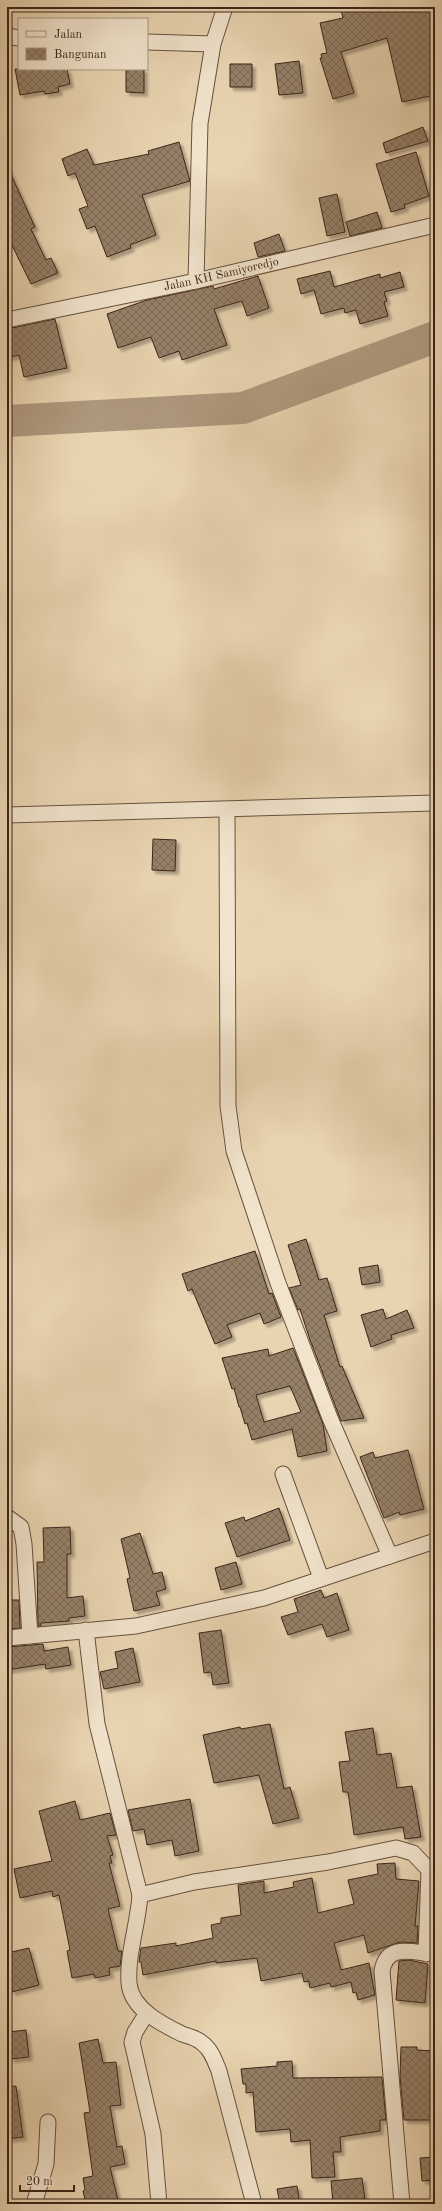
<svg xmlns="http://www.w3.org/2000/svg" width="442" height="2211" font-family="'Old Standard TT',serif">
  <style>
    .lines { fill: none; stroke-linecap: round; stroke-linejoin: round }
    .river { stroke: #ae987d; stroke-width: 32 }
    .building { fill: url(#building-cross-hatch); stroke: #3b2519; fill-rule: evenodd; filter: url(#shadow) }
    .minor-casing { stroke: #66513f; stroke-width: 17 }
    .minor { stroke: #f1e3cc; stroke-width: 15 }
    .labels { text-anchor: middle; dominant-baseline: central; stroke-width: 3; stroke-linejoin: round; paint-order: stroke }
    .street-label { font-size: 12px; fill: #3b2519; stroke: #f1e3cc }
  </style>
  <defs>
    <pattern id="building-cross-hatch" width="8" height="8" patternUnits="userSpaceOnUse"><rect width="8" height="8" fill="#958068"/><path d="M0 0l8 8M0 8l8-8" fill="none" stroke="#7b6955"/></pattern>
    <filter id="shadow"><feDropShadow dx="3.5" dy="3.5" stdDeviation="1" flood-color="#0004"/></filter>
  </defs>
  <rect width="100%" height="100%" fill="#e9d4b1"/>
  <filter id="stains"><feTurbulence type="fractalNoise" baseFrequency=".005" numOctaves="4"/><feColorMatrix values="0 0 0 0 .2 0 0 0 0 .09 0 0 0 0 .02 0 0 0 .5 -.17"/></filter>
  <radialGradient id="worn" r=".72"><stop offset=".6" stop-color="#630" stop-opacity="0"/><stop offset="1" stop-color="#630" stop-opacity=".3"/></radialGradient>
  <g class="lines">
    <path class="river" d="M7,421L243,408L435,337"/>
  </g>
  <path class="building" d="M355,7H372L373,12L397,7H435V95L402,102L387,38L341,52L354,93L333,99L320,58H322L321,54L327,53L320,23L343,18L341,10Z
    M299,61L303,93L279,95L275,64Z
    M230,64H252V87H230Z
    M15,69H67L70,84L58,87L59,92L45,94L44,91L20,95Z
    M126,69H144V93L126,92Z
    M423,127L428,141L386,153L383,143Z
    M179,142L190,181L142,195L156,235L130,245L131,248L107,257L95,226L87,229L79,209L88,206L75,173L68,176L62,159L87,149L94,165L149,154L148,151Z
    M416,152L429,196L404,205L405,208L391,212L376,164Z
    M7,166L35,227L31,229L46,260L51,258L58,273L31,284L7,235Z
    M337,194L345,232L327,236L319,198Z
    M377,212L382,228L350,236L346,222Z
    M279,234L285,251L258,257L254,243Z
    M330,271L334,287L380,274V278L400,272L404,287L384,292L387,301L384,302L388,316L360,324L356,310L345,313L344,308L321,314L314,290L301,294L297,279Z
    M258,276L269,308L247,316L242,301L214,309L227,345L182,360L179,351L159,358L151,337L118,348L107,314L147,300L213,286L214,289Z
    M55,319L67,368L24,377L19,355L7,358V329Z
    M153,839L176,840L175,871L152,870Z
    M306,1239L319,1280L327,1278L337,1311L324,1315L340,1367L342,1366L364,1418L341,1421L310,1340L300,1309L298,1310L289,1288L301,1285L288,1245Z
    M255,1251L269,1294L272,1293L281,1317L264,1324L260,1313L227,1325L232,1337L215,1344L192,1289L188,1291L182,1274Z
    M378,1265L380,1282L362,1285L359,1268Z
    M383,1309L386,1319L407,1310L414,1328L391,1335L392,1339L371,1347L361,1315Z
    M293,1348L323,1424L327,1451L298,1457L292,1429L252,1440L247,1423L245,1424L240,1407H239L234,1388L232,1389L222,1358L268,1349L269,1356ZM290,1386L301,1412L264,1422L256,1395Z
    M408,1450L424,1509L400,1515L399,1512L384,1518L360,1457L373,1452L375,1458Z
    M279,1508L290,1540L237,1557L225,1523L244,1517L245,1521Z
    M70,1527L71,1554H67V1598L83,1596L85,1616L69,1618V1621L41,1623V1626H38L37,1562H44L43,1528Z
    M140,1533L153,1574L162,1572L166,1589L156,1592L160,1605L134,1611L127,1579L130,1578L121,1539Z
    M236,1562L242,1584L221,1590L215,1568Z
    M321,1590L324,1598L337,1593L349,1630L327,1637L322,1624L288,1635L281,1617L298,1612L294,1599Z
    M7,1600H19L20,1628L7,1629Z
    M221,1630L229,1683L213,1685L211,1672L204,1673L199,1633Z
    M43,1644L44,1651L68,1647L71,1665L46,1669L45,1664L7,1670V1647Z
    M133,1648L140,1682L104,1689L100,1672L118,1668L115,1652Z
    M270,1724L284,1789L290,1787L299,1818L273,1824L259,1775L214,1783L203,1735L240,1727L241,1729Z
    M373,1728L377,1755L391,1753L397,1788L412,1786L421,1837L405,1839L403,1827L354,1835L348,1792H343L339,1762L350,1761L345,1732Z
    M190,1799L199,1851L175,1856L172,1840L147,1845L144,1829L133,1831L128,1810Z
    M75,1801L80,1820L110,1813L116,1835L107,1836L113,1855L110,1856L112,1863H109L120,1906L108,1909L118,1951H122L120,1966L109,1968L110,1975L95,1978L94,1974L72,1978L67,1951L70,1950L59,1895L53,1897L52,1891L20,1898L14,1869L52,1861L39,1811Z
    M395,1863L396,1879L419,1881L415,1926H418L417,1943L400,1942L368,1953L364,1935L334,1943L341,1970L369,1963L375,1995L358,2000L356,1992L353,1993L351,1982L331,1987L330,1983L310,1988L309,1981L304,1982L302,1973L261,1981L257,1958L216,1963V1961L143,1975L141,1962H139L141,1948L176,1943V1946L213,1938L211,1925L221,1923V1918L241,1915L238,1885L264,1881V1893L294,1887L293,1882L312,1878L318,1913L354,1904L348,1880L378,1874L377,1864Z
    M29,1948L39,1985L12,1992L7,1974V1953Z
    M409,1960L428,1964L425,2003L396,2000L399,1961Z
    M26,2030L29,2057L11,2059L8,2032Z
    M98,2039L103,2063L116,2062L121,2105L110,2106L117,2147L122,2146L125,2164L110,2167L119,2204H86L83,2191L85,2190L83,2178L93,2176L84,2113L90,2112L79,2043Z
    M401,2047H417V2050L435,2051V2120H404L400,2077Z
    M292,2061L293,2078L382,2077L386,2120H380V2131L340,2137L341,2152H333L335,2177L312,2178L310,2140L291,2142L290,2129L256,2132L253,2092L246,2093V2084H243L241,2069L277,2066V2062Z
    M16,2086L23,2137L7,2139V2087Z
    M435,2157V2180L422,2181L420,2158Z
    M362,2178L365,2199H361L362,2204H333L331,2181Z
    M297,2186L300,2204H280L277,2189Z"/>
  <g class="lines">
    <defs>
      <g id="minor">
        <path d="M7,36L19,38"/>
        <path d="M147,42L213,44"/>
        <path d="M196,281L200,123L213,44L225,7"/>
        <path id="s1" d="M7,320L196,281L435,225"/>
        <path d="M227,810L228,1106L234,1151L278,1283L330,1418L390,1556"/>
        <path d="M7,815L435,803"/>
        <path d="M283,1474L321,1578"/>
        <path d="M7,1517L21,1527L24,1544L30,1636"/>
        <path d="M86,1630L97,1724L140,1895"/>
        <path d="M7,1638L136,1626L264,1598L435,1541"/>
        <path d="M426,1954L429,1870"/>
        <path d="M147,2013L135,2032L132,2042L153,2134L159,2204"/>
        <path d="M34,2204L46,2164L48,2122"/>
        <path d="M254,2204L219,2071C215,2061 211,2049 202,2043C197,2038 188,2036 182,2034C162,2024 131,2009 129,1983C127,1954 138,1925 140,1895L194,1882L328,1862L396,1848L413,1853L429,1870H435"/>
        <path d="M402,2204L382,1971C387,1942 413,1953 435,1954"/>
      </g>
    </defs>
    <use href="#minor" class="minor-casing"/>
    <use href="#minor" class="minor"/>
  </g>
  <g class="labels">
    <g class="street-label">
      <text stroke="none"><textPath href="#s1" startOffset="219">Jalan KH Samiyoredjo</textPath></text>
    </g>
  </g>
  <rect width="442" height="2211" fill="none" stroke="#e9d4b1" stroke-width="24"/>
  <rect x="8" y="8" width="426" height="2195" fill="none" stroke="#3b2519" stroke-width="2"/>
  <rect x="12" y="12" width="418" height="2187" fill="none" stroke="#3b2519"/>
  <rect x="18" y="18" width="130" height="52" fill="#f1e3cc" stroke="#a89784"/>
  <rect x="26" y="31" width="20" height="6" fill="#f1e3cc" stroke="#a89784"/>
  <text x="54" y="38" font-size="12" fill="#3b2519">Jalan</text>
  <rect x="26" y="48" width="20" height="12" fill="url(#building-cross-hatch)" stroke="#a89784"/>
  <text x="54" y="58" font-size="12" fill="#3b2519">Bangunan</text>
  <path d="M20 2185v6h54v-6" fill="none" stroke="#3b2519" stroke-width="2"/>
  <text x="26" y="2185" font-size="12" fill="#3b2519" stroke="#f1e3cc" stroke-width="3" paint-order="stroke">20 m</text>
  <rect width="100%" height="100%" filter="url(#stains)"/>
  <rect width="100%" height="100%" fill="url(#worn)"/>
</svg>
